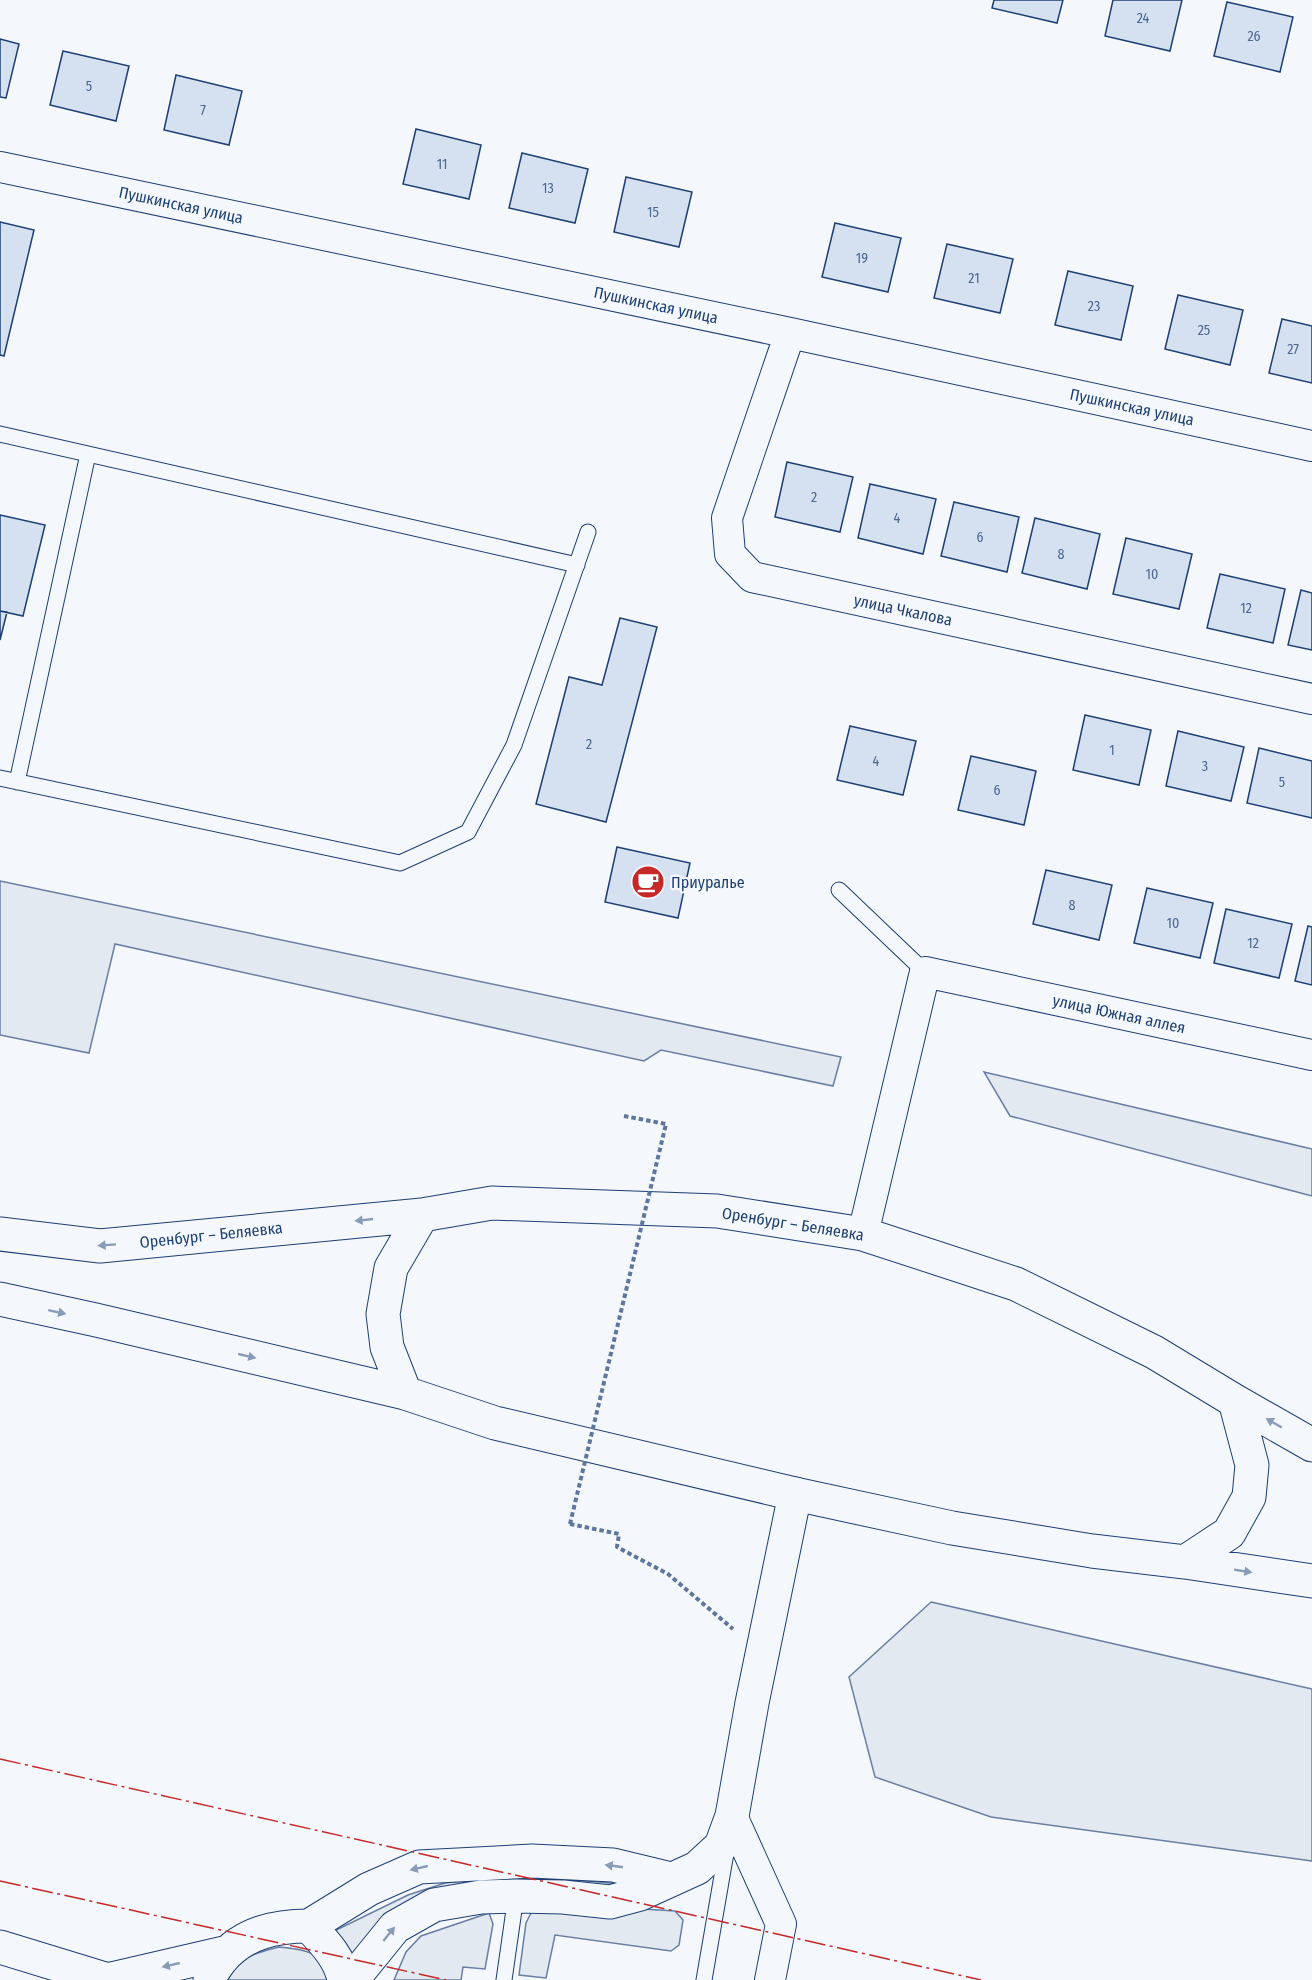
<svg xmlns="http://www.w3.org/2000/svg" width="1312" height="1980" font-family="'Fira Sans Condensed',sans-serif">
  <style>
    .green { fill: #e3e9f0; stroke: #687fa3; stroke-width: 1.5 }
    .building { fill: #d5e0f0; stroke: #1d3f73; stroke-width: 1.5 }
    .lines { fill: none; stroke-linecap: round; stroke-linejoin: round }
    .service-casing { stroke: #1d3f73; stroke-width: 17 }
    .minor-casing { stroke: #1d3f73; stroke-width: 32 }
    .tertiary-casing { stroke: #1d3f73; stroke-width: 35 }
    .secondary-casing { stroke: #1d3f73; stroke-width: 35 }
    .path { stroke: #5e769c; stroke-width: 4; stroke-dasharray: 4.5 3; stroke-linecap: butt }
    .service { stroke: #f4f7fb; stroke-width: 15 }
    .minor { stroke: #f4f7fb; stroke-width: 30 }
    .tertiary { stroke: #f4f7fb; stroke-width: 33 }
    .secondary { stroke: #f4f7fb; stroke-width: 33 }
    .path-bridge { stroke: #5e769c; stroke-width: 4; stroke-dasharray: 4.5 3; stroke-linecap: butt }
    .power { stroke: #c62828; stroke-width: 1.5; stroke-dasharray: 21 4.5 3 4.5; stroke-linecap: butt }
    .oneway { fill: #889bb7 }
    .labels { text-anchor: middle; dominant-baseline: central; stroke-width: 4.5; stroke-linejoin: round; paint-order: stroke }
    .number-label { font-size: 14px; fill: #4b6792 }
    .street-label { font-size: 16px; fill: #1d3f73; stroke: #f4f7fb }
    .poi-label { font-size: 16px; fill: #1d3f73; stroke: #f4f7fb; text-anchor: start }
  </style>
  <rect width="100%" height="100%" fill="#f4f7fb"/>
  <path class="green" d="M0,881L841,1057L833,1086L661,1050L644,1061L115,944L89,1053L0,1035Z
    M984,1072L1312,1149V1196L1010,1116Z
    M931,1602L1312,1689V1861L991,1817L875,1777L849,1677Z
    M488,1878H551L633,1885L634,1892L488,1887L350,1966L326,1935L408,1895L445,1883Z
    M543,1903L675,1911L683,1920L679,1945L671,1951L555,1935L546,1978L519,1975L526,1923L533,1909Z
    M489,1913L493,1924L485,1969L463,1967L461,1980H394L406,1952L421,1936Z
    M279,1947C305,1950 323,1950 327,1980H228C238,1956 256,1953 279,1947Z"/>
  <path class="building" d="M994,0H1063L1057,23L992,8Z
    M1113,0H1182L1170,51L1105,36Z
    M1227,2L1293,17L1280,72L1214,56Z
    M0,39L19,44L6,98L0,97Z
    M63,51L129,66L116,121L50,105Z
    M176,75L242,91L229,145L164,130Z
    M416,129L481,145L469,199L403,184Z
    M522,153L588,169L575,223L509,208Z
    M626,177L692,192L679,247L614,232Z
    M0,222L34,230L4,356L0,355Z
    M835,223L901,238L888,292L822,277Z
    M947,244L1013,259L1000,313L934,298Z
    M1068,271L1133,286L1121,340L1055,325Z
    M1178,295L1243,310L1230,365L1165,349Z
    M1282,319L1312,326V383L1269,373Z
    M787,462L853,477L840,532L775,517Z
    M870,484L936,499L923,554L858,538Z
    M954,502L1019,517L1007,572L941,556Z
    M0,515L45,525L23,616L0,611Z
    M1035,518L1100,534L1087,589L1022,573Z
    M1126,538L1192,554L1179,609L1113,594Z
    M1220,574L1285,589L1273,643L1207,628Z
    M1301,590L1312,593V650L1288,645Z
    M0,611L7,612L0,640Z
    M620,618L657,627L606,822L536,804L569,677L602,685Z
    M1085,715L1151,730L1139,785L1073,770Z
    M850,726L916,741L903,795L837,780Z
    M1178,731L1244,747L1231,801L1166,786Z
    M1259,748L1312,761V818L1247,803Z
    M971,756L1036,771L1024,825L958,810Z
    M617,847L690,863L678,918L605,902Z
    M1046,870L1112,885L1099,940L1033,924Z
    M1147,888L1213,903L1200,958L1134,943Z
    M1226,909L1292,924L1279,978L1214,963Z
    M1308,926L1312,927V985L1295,981Z"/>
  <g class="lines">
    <defs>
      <path id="service" d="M0,434L577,565
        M0,778L400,863L468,832L514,745L588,532
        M17,782L88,454
        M839,890L925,972
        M504,1980L516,1896
        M704,1980L727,1847"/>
      <path id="minor" d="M0,167L790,333L1312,446
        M790,333L727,518L730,554L752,577L1312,699
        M863,1234L925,972L1312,1055
        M732,1816L781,1924L770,1980"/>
      <path id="tertiary" d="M309,1926L369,1889L419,1867L532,1861L613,1865L671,1879
        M0,1947L108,1980
        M107,1980L228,1952
        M210,1980C211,1972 216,1967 221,1960C243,1933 275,1926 309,1926C324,1942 340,1958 344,1980
        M352,1980L395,1927L434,1905L481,1897L516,1896L563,1897L610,1902L640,1894L697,1868L721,1846L732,1816L752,1703L795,1494"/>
      <path id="secondary" d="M0,1234L100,1246L422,1215
        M0,1299L96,1320L405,1393L495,1423L795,1494L952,1528L1092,1551L1185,1562L1229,1533L1249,1497L1252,1465L1235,1401L1154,1352L1016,1284L863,1234L717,1211L492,1203L422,1215L391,1268L383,1314L387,1347L405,1393
        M1235,1401L1312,1445
        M1185,1562L1312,1581"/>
    </defs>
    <use href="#service" class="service-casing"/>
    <use href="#minor" class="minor-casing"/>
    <use href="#tertiary" class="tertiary-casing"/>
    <use href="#secondary" class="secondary-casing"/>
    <path class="path" d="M624,1116L666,1124
      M570,1524L619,1534L617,1547L668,1574L733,1629"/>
    <use href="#service" class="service"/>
    <use href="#minor" class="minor"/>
    <use href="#tertiary" class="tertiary"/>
    <use href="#secondary" class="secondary"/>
    <path class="path-bridge" d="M570,1524L666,1124"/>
    <path class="power" d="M0,1759L981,1980
      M0,1881L446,1980"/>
  </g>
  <defs><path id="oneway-solid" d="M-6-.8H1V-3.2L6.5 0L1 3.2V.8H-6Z" transform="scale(1.5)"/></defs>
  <g class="oneway">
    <use href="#oneway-solid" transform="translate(364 1220) rotate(174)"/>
    <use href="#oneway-solid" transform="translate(107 1245) rotate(176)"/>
    <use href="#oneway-solid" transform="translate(57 1312) rotate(12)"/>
    <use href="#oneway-solid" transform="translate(247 1356) rotate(13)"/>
    <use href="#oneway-solid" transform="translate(1274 1423) rotate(-150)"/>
    <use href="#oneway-solid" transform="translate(1243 1571) rotate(9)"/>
    <use href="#oneway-solid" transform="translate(614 1866) rotate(-172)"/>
    <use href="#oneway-solid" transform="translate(419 1868) rotate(167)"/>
    <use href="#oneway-solid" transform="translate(389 1934) rotate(-51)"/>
    <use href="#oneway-solid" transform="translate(171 1965) rotate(167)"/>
  </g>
  <defs>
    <symbol id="cafe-disc" viewBox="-11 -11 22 22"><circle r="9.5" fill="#c62828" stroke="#f4f7fb"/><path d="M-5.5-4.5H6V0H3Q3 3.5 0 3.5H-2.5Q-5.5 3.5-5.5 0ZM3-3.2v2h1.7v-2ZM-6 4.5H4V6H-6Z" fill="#fff"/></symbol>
  </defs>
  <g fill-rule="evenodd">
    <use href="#cafe-disc" x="629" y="863" width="38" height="38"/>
  </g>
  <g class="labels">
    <g class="number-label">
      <text x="1143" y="18">24</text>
      <text x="1254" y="36">26</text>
      <text x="89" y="86">5</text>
      <text x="203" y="110">7</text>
      <text x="442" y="164">11</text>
      <text x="548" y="188">13</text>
      <text x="653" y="212">15</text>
      <text x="862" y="258">19</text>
      <text x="974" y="278">21</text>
      <text x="1094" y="306">23</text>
      <text x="1204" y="330">25</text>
      <text x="1293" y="349">27</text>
      <text x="814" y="497">2</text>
      <text x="897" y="518">4</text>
      <text x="980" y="537">6</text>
      <text x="1061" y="554">8</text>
      <text x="1152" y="574">10</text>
      <text x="1246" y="608">12</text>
      <text x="589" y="744">2</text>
      <text x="1112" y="750">1</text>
      <text x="876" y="761">4</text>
      <text x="1205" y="766">3</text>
      <text x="1282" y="782">5</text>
      <text x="997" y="790">6</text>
      <text x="1072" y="905">8</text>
      <text x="1173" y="923">10</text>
      <text x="1253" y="943">12</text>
    </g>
    <g class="street-label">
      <text transform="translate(181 205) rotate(12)">Пушкинская улица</text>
      <text transform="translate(656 305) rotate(12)">Пушкинская улица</text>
      <text transform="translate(1132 407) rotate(12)">Пушкинская улица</text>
      <text transform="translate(903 610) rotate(12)">улица Чкалова</text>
      <text transform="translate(1119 1014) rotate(12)">улица Южная аллея</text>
      <text transform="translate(793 1224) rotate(9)">Оренбург – Беляевка</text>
      <text transform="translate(211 1235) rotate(-6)">Оренбург – Беляевка</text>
    </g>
    <g class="poi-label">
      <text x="671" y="882">Приуралье</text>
    </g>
  </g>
</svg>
